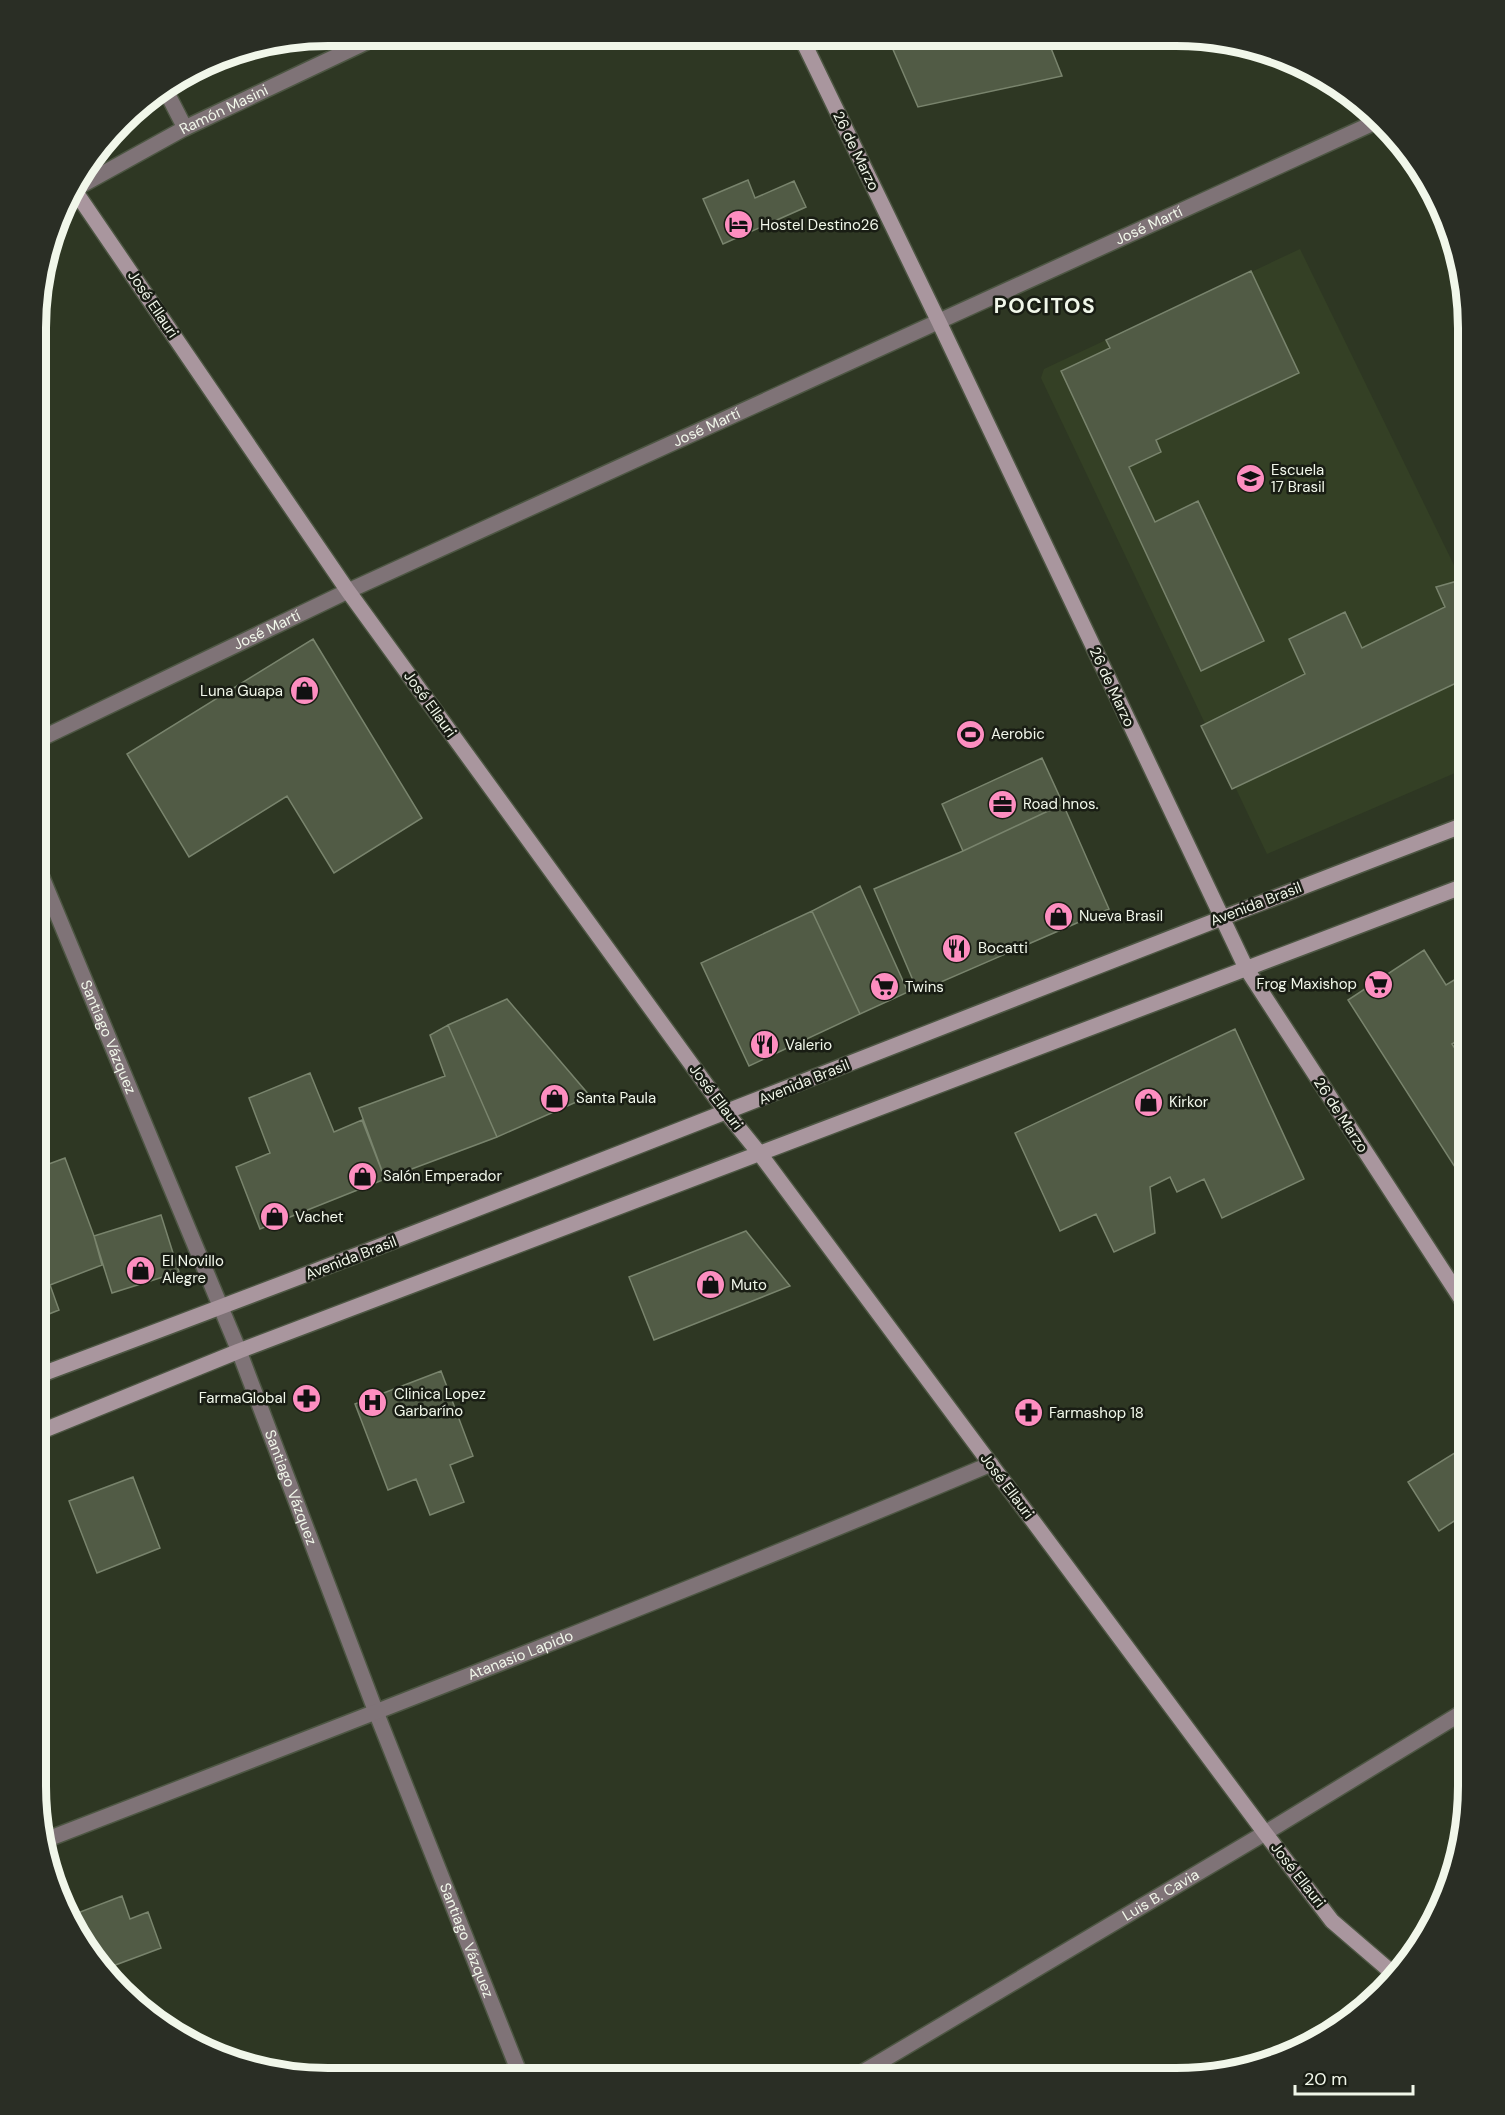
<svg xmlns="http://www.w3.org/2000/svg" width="1505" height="2115" font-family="'DM Sans',sans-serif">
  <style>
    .built { fill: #344025 }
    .building { fill: #515b45; stroke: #79846d; stroke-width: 1.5 }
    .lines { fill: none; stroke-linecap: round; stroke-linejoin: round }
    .street-casing { stroke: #4d5643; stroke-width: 18 }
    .secondary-casing { stroke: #4d5643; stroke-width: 18 }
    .street { stroke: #7f7377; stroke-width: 15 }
    .secondary { stroke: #a9969e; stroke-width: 15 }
    .labels { text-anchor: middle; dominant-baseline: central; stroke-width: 5; stroke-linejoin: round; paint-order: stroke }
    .street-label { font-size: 15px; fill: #f1f7ea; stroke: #191d14 }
    .poi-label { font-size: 15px; fill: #f1f7ea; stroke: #191d14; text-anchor: start }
    .district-label { font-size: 21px; font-weight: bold; letter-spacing: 1.5px; fill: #f1f7ea; stroke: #191d14 }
    .rim { fill: none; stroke: #f1f7ea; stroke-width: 8 }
  </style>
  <rect width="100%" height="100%" fill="#2e3723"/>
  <path class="built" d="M1300,249L1469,596V767L1267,854L1041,378L1044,369Z"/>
  <path class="building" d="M888,38H977L978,39L1047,38L1062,76L918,107Z
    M748,180L755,198L794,181L806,207L723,244L703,199Z
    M1251,271L1299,373L1156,440L1161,452L1129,467L1155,522L1198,501L1264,641L1201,671L1061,371L1110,348L1106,340Z
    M1461,580L1469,596V677L1232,789L1201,726L1305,674L1289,639L1345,612L1362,648L1445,607L1436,587Z
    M313,639L422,818L334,873L287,796L189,857L127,754Z
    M1042,758L1063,804L963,851L942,804Z
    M1063,804L1109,909L918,992L874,889L963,851Z
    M860,886L908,992L860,1014L812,911Z
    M812,911L860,1014L749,1066L701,963Z
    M1424,950L1446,985L1469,971V1033L1452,1044L1469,1070V1189L1348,1000Z
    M507,999L590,1096L497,1137L448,1025Z
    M448,1025L497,1137L385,1179L359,1108L445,1076L430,1035Z
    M1235,1029L1304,1179L1222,1218L1204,1179L1177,1192L1170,1177L1150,1187L1155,1233L1114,1252L1096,1214L1060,1231L1015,1133Z
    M310,1073L334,1132L362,1120L385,1179L260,1229L236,1167L270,1153L249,1098Z
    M65,1158L94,1236L102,1265L50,1285L59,1310L39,1318L46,1335L37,1339V1166L38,1168Z
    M161,1215L179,1272L112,1293L94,1236Z
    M746,1231L790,1286L654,1340L629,1277Z
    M441,1371L473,1456L450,1465L464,1502L430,1515L416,1479L388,1490L355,1404Z
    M1469,1444L1468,1512L1439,1531L1408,1482Z
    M133,1477L160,1548L97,1573L69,1501Z
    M122,1896L130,1919L148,1912L161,1948L102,1970L67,1917Z"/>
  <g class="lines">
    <defs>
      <g id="street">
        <path d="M166,91L185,128"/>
        <path id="s1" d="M73,190L185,128L379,36"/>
        <path id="s2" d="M38,740L348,591L1380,120"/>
        <path id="s3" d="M38,868L239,1351L376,1712L521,2077"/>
        <path id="s4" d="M48,1839C364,1717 679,1595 991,1464"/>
        <path id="s5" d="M853,2078L1265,1833L1468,1709"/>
      </g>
      <path id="secondary" d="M801,37L939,322L1246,968L1469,1311
        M73,188L348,591L726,1112L760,1154L1265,1833L1332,1921L1396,1976
        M37,1376C516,1198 991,1005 1469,823
        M37,1433L239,1351L1469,884"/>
    </defs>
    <use href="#street" class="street-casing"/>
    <use href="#secondary" class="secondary-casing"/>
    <use href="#street" class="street"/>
    <use href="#secondary" class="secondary"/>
  </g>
  <defs>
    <symbol id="hotel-disc" viewBox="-11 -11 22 22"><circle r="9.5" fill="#fd8ec0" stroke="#191d14"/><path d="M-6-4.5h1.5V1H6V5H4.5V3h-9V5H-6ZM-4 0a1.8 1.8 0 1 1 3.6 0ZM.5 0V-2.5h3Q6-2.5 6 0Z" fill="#111"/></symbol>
    <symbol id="school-disc" viewBox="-11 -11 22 22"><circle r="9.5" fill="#fd8ec0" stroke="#191d14"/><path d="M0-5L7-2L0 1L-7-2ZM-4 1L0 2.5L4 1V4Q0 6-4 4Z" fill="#111"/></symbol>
    <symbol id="shop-disc" viewBox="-11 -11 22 22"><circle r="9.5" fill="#fd8ec0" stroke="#191d14"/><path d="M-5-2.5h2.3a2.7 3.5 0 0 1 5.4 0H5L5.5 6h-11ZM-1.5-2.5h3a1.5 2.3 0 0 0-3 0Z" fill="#111"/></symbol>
    <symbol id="stadium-disc" viewBox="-11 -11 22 22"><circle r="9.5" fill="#fd8ec0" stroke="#191d14"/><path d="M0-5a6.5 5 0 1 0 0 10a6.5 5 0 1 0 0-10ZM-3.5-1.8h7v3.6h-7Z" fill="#111"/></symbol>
    <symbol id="office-disc" viewBox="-11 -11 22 22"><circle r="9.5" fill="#fd8ec0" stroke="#191d14"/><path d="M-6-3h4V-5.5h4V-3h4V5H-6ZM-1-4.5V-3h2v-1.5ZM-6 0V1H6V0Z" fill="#111"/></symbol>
    <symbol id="restaurant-disc" viewBox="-11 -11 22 22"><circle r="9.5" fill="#fd8ec0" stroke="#191d14"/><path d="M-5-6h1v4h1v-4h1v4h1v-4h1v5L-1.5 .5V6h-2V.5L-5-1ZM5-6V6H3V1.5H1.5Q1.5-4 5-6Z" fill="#111"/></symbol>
    <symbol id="supermarket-disc" viewBox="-11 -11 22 22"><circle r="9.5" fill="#fd8ec0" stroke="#191d14"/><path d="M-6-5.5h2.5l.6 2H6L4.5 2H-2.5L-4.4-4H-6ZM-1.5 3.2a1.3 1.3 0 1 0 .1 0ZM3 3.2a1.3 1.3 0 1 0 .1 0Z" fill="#111"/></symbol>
    <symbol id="pharmacy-disc" viewBox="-11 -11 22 22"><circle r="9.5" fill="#fd8ec0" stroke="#191d14"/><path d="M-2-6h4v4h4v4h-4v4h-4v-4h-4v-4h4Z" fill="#111"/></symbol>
    <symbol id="hospital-disc" viewBox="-11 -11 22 22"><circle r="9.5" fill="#fd8ec0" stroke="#191d14"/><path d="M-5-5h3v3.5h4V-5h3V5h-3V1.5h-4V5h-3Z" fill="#111"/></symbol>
  </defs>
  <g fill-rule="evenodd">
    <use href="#hotel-disc" x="722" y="208" width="33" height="33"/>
    <use href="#school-disc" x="1234" y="462" width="33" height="33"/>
    <use href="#shop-disc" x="288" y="674" width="33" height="33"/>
    <use href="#stadium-disc" x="954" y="718" width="33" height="33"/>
    <use href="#office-disc" x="986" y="788" width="33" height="33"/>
    <use href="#shop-disc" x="1042" y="900" width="33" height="33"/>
    <use href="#restaurant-disc" x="940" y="932" width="33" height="33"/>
    <use href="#supermarket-disc" x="1362" y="968" width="33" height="33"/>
    <use href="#supermarket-disc" x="868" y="970" width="33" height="33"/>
    <use href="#restaurant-disc" x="748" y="1028" width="33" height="33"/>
    <use href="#shop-disc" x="538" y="1082" width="33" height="33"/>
    <use href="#shop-disc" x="1132" y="1086" width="33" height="33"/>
    <use href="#shop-disc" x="346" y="1160" width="33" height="33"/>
    <use href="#shop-disc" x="258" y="1200" width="33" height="33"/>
    <use href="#shop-disc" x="124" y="1254" width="33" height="33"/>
    <use href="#shop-disc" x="694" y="1268" width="33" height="33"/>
    <use href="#pharmacy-disc" x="290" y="1382" width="33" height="33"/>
    <use href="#hospital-disc" x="356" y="1386" width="33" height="33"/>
    <use href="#pharmacy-disc" x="1012" y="1396" width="33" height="33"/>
  </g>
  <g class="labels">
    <g class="street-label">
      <text stroke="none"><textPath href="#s1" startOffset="171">Ramón Masini</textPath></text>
      <text transform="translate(856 151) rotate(64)">26 de Marzo</text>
      <text stroke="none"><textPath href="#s2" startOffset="1224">José Martí</textPath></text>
      <text transform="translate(153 304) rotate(56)">José Ellauri</text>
      <text stroke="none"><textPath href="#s2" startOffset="738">José Martí</textPath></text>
      <text stroke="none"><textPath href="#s2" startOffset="254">José Martí</textPath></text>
      <text transform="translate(1112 687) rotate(65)">26 de Marzo</text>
      <text transform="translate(430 704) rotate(54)">José Ellauri</text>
      <text transform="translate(1256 904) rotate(-21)">Avenida Brasil</text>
      <text stroke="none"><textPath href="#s3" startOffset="183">Santiago Vázquez</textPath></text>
      <text transform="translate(804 1082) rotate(-22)">Avenida Brasil</text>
      <text transform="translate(716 1097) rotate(53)">José Ellauri</text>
      <text transform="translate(1341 1115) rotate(57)">26 de Marzo</text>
      <text transform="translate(351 1258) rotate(-21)">Avenida Brasil</text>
      <text transform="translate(1007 1486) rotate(53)">José Ellauri</text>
      <text stroke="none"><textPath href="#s3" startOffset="669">Santiago Vázquez</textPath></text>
      <text stroke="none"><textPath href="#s4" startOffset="507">Atanasio Lapido</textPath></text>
      <text transform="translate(1298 1875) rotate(52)">José Ellauri</text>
      <text stroke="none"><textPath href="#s5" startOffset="358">Luis B. Cavia</textPath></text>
      <text stroke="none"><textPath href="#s3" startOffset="1155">Santiago Vázquez</textPath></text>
    </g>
    <g class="poi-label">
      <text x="760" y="225">Hostel Destino26</text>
      <text x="1271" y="470">Escuela<tspan x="1271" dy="17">17 Brasil</tspan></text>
      <text x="283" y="691" text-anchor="end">Luna Guapa</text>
      <text x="991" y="734">Aerobic</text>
      <text x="1023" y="804">Road hnos.</text>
      <text x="1079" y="916">Nueva Brasil</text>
      <text x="978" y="948">Bocatti</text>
      <text x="1357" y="984" text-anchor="end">Frog Maxishop</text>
      <text x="905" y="987">Twins</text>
      <text x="785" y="1045">Valerio</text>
      <text x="576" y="1098">Santa Paula</text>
      <text x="1169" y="1102">Kirkor</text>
      <text x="383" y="1176">Salón Emperador</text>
      <text x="295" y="1217">Vachet</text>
      <text x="162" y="1261">El Novillo<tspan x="162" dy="17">Alegre</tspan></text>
      <text x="731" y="1285">Muto</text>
      <text x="394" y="1394">Clinica Lopez<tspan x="394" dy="17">Garbaríno</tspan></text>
      <text x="286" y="1398" text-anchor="end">FarmaGlobal</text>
      <text x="1049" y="1413">Farmashop 18</text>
    </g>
    <g class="district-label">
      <text x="1045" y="306">POCITOS</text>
    </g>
  </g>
  <path d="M0 0H1505V2115H0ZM328 46H1176A282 282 0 0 1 1458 328V1786A282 282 0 0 1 1176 2068H328A282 282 0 0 1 46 1786V328A282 282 0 0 1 328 46Z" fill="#2a2e25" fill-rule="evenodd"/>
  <path class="rim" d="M328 46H1176A282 282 0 0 1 1458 328V1786A282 282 0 0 1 1176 2068H328A282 282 0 0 1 46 1786V328A282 282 0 0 1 328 46Z"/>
  <path d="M1295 2085v9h118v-9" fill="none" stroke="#f1f7ea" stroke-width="3"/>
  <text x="1304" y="2085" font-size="18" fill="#f1f7ea" stroke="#191d14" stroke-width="4.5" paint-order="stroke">20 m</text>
</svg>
